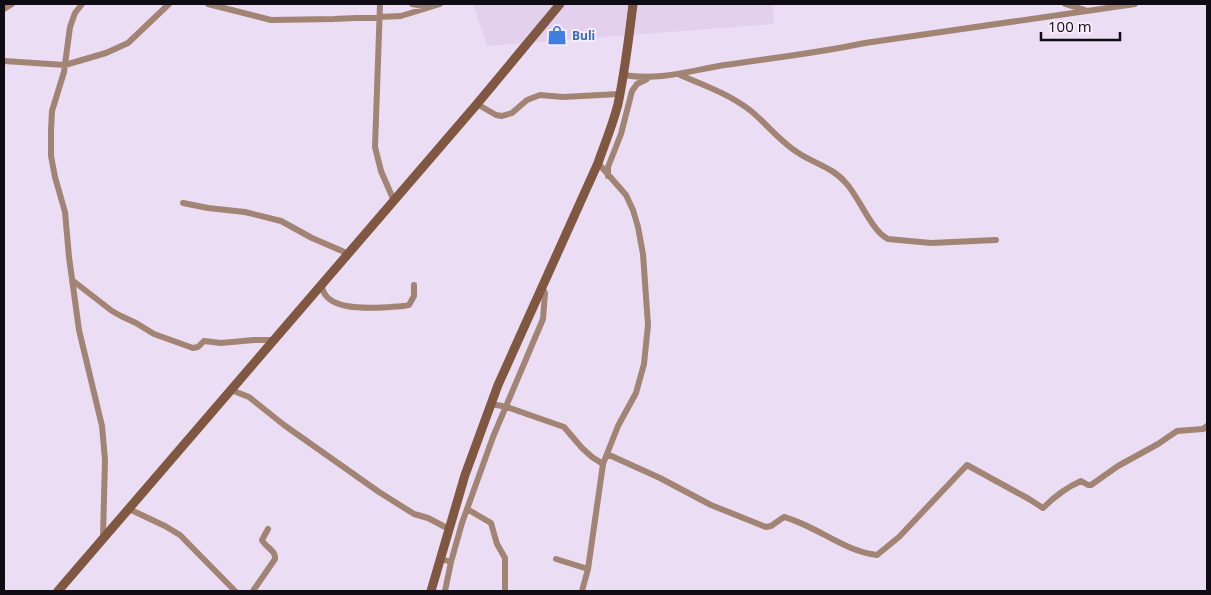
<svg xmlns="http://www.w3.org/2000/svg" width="1211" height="595" font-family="'Open Sans',sans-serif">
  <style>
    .built { fill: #e2d0ed }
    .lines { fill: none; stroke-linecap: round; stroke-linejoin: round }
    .street { stroke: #a28474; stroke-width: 6 }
    .secondary { stroke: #805740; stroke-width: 9 }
    .labels { text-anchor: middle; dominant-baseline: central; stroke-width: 4; stroke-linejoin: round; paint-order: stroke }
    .shop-label { font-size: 12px; font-weight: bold; fill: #366cbe; stroke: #f7ebfd; text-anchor: start }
  </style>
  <rect width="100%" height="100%" fill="#ebddf3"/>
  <path class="built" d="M473,4H773L774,24L487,46Z"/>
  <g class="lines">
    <path class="street" d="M82,4L75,13L70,27L64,72L52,111L51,130V156L55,177L65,212L69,257L79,330L102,426L105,460L103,537
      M208,4L271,20L334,19L401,16L440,4
      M380,4L375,147L381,171L394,201
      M412,4L428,7
      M1065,4L1085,10
      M4,9L12,4
      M4,61L65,65L106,53L128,43L169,4
      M623,75C661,81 688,71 725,65C772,58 818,53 865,43L1135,4
      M680,75C704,85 731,95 751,111C768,125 781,143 800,154C814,163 833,168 845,182C859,196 871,231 888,239L931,243L996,240
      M477,104L496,115L502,116L512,113L527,100L540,95L563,97L619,94
      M608,176V167L621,134L632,91L637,84L647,79
      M183,203L208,208L245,212L281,221L312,238L349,254
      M72,280L112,311L121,316L136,323L154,334L193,348L198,347L204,341L221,343L254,340H275
      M322,286C325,312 371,308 390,307C396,306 403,307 409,305L414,296V285
      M231,390L249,397L284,425L379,492L414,514L428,518L449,529
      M491,404L507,407L564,427L582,448L592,457L603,464
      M607,454L660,478L711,505L766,527L771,526L784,517C817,526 843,551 877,555L899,537L967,465L1029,499L1043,508C1055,496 1065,488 1081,481L1088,485H1091L1118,466L1158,444L1177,431L1203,429L1207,426
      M129,509L165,526L180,535L235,591
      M467,509L491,523L497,544L505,558V591
      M441,559L451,562L445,591
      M556,559L588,569
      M451,562L462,523L493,437L543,319L545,293L541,286
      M253,591L275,559C276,550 266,548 262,540L268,529
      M582,591L588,569L603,464L618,426L636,393L644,364L648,325L643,254L638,227L633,210L626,195L598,163"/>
    <path class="secondary" d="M58,591L477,104L560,4
      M431,591L465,475L498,385L598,163C605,143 613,124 618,104C625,71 629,37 633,4"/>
  </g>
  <defs>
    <symbol id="shop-bare" viewBox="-9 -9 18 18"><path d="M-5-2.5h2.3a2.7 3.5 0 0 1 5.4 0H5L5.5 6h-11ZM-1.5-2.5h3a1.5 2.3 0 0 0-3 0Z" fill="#3f7fe0" stroke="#f7ebfd" stroke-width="2.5" paint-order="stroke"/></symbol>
  </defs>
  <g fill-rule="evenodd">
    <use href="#shop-bare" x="543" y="21" width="28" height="28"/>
  </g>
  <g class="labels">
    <g class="shop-label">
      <text x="572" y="35">Buli</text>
    </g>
  </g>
  <rect width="1211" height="595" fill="none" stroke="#100c13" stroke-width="10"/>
  <path d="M1041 32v8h79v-8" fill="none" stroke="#100c13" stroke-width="2.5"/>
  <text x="1048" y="32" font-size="15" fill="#100c13" stroke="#f7ebfd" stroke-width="4" paint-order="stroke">100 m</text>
</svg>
